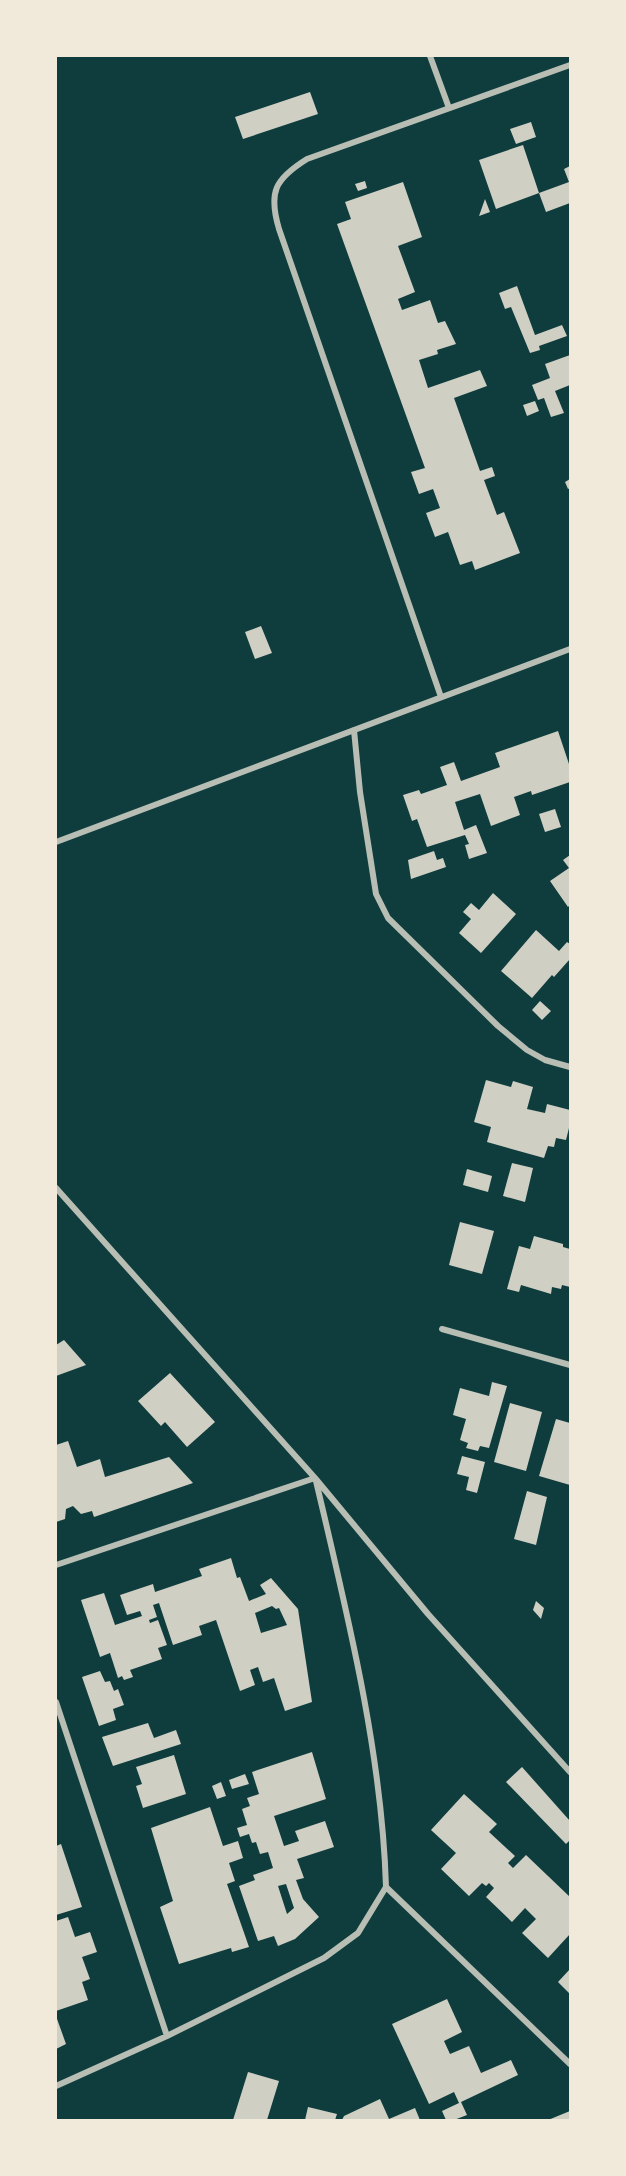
<svg xmlns="http://www.w3.org/2000/svg" width="626" height="2176" font-family="'Open Sans',sans-serif">
  <style>
    .building { fill: #cfcfc3; fill-rule: evenodd }
    .lines { fill: none; stroke-linecap: round; stroke-linejoin: round }
    .minor { stroke: #b8beb3; stroke-width: 6 }
  </style>
  <rect width="100%" height="100%" fill="#0f3d3e"/>
  <path class="building" d="M310,92L318,114L243,139L235,117Z
    M531,122L536,137L516,144L510,129Z
    M523,145L539,193L569,182L564,169L570,166V203L546,212L539,193L496,209L479,160Z
    M365,181L367,188L358,191L355,184Z
    M403,182L422,237L398,246L415,292L398,299L402,310L430,300L438,323L445,321L456,344L437,350L438,354L419,360L428,388L480,370L487,386L454,398L480,471L492,467L495,476L484,480L497,515L504,512L520,553L475,570L472,561L460,565L448,532L435,537L426,513L440,508L433,489L419,494L411,472L425,468L337,224L351,219L345,202Z
    M485,199L490,212L479,216Z
    M517,286L535,335L562,325L567,336L539,346L540,350L530,353L511,307L505,309L499,293Z
    M570,355V385L555,391L564,413L551,417L544,398L538,400L532,385L550,378L545,364Z
    M535,401L539,411L527,416L523,405Z
    M570,479V488L568,489L565,482Z
    M261,626L272,653L255,659L245,632Z
    M558,731L570,767V782L532,795L531,791L514,797L520,815L491,826L480,794L455,802L464,830L476,825L487,853L469,859L465,845L469,844L465,835L427,847L417,819L412,821L403,795L419,790L421,794L447,785L440,767L454,762L461,781L500,767L495,753Z
    M555,809L561,827L545,832L539,814Z
    M434,851L437,860L443,858L446,867L411,879L408,860Z
    M570,855V905L568,907L550,881L569,868L563,860Z
    M493,893L516,914L481,953L459,933L471,919L463,912L471,903L479,910Z
    M536,930L559,951L567,942L570,944V959L554,977L552,975L532,998L501,971Z
    M540,1001L551,1011L542,1020L532,1010Z
    M486,1080L511,1087L513,1081L533,1087L527,1109L545,1113L547,1104L570,1110V1129L569,1128L566,1140L556,1138L554,1147L548,1146L544,1158L487,1142L491,1127L474,1122Z
    M512,1163L533,1168L525,1202L503,1196Z
    M467,1169L492,1176L488,1192L463,1185Z
    M460,1222L494,1231L482,1274L449,1265Z
    M534,1236L563,1244V1247L570,1249V1287L562,1285L561,1289L552,1287L551,1294L521,1285L519,1292L507,1289L519,1246L530,1249Z
    M64,1340L86,1365L56,1376V1345Z
    M170,1373L215,1422L187,1447L165,1422L161,1426L138,1401Z
    M492,1382L507,1386L489,1448L480,1446L478,1451L466,1448L468,1443L460,1440L466,1419L453,1415L460,1388L489,1396Z
    M510,1403L542,1412L526,1471L494,1462Z
    M556,1419L570,1423V1485L539,1476Z
    M68,1441L77,1467L100,1459L105,1477L169,1457L193,1483L94,1517L92,1511L81,1514L73,1506L66,1509L65,1519L56,1522V1445Z
    M462,1456L485,1462L477,1493L466,1490L469,1477L457,1474Z
    M527,1491L547,1497L536,1545L514,1539Z
    M231,1558L237,1578L240,1577L249,1601L266,1594L260,1585L271,1578L298,1609L312,1702L285,1711L274,1678L263,1682L258,1667L250,1670L255,1685L240,1691L216,1620L199,1626L202,1635L173,1645L159,1603L153,1605L157,1617L149,1620L150,1623L158,1620L167,1645L158,1648L162,1659L130,1670L133,1677L124,1680L122,1676L118,1678L110,1653L100,1657L81,1600L104,1593L115,1625L142,1616L140,1611L127,1615L120,1595L153,1584L155,1592L202,1576L199,1569ZM272,1606L276,1609L279,1608L287,1625L261,1633L255,1613Z
    M536,1601L544,1608L541,1619L533,1610Z
    M100,1671L105,1682L110,1681L114,1691L118,1689L124,1705L113,1709L116,1720L99,1726L82,1677Z
    M148,1723L154,1738L176,1730L181,1744L113,1766L102,1737Z
    M312,1752L326,1799L274,1816L284,1846L299,1841L295,1831L325,1821L334,1847L297,1859L304,1878L296,1880L303,1899L319,1917L295,1939L278,1946L274,1936L258,1941L239,1886L255,1880L253,1875L273,1868L268,1852L260,1854L256,1842L252,1843L249,1834L240,1837L237,1828L247,1825L242,1809L250,1806L247,1798L259,1794L252,1772ZM286,1884L294,1908L287,1914L278,1886Z
    M174,1755L186,1794L143,1808L136,1786L142,1784L136,1767Z
    M522,1767L570,1821V1840L566,1844L506,1782Z
    M245,1774L249,1784L232,1789L229,1780Z
    M221,1782L226,1796L217,1799L212,1786Z
    M464,1794L497,1824L489,1832L515,1856L508,1863L513,1868L526,1855L570,1897V1934L548,1958L522,1933L536,1919L525,1908L512,1922L486,1897L494,1888L489,1883L486,1886L482,1883L469,1896L441,1869L456,1853L431,1830Z
    M210,1807L223,1846L238,1841L243,1858L229,1863L235,1881L227,1884L249,1947L232,1952L231,1948L179,1964L160,1907L173,1901L151,1828Z
    M61,1844L82,1907L56,1915V1846Z
    M68,1917L75,1937L90,1932L97,1952L82,1957L90,1979L82,1982L88,2000L56,2011V1921Z
    M570,1969V1994L558,1982Z
    M447,1999L462,2032L444,2041L450,2054L469,2046L481,2073L511,2060L518,2075L461,2102L467,2115L454,2120H446L442,2111L459,2103L454,2092L429,2104L392,2024Z
    M56,2016L66,2044L56,2049Z
    M248,2072L279,2081L267,2120H233Z
    M380,2099L389,2119L415,2108L420,2120H342L344,2116Z
    M308,2107L337,2114L335,2120H305Z
    M570,2111V2120H548Z"/>
  <g class="lines">
    <path class="minor" d="M430,56L449,108
      M441,697L279,229C268,192 275,179 307,159L570,65
      M354,730L360,792L376,894L388,918L498,1026L527,1050L545,1060L570,1067
      M56,842L570,649
      M56,1188L315,1478L428,1614L570,1772
      M442,1329L570,1365
      M316,1481C347,1613 382,1752 386,1887
      M56,1565L315,1478
      M56,1702L167,2036
      M386,1887L570,2064
      M56,2086L167,2036L324,1958L358,1933L386,1887"/>
  </g>
  <rect width="626" height="2176" fill="none" stroke="#f1e9da" stroke-width="114"/>
</svg>
